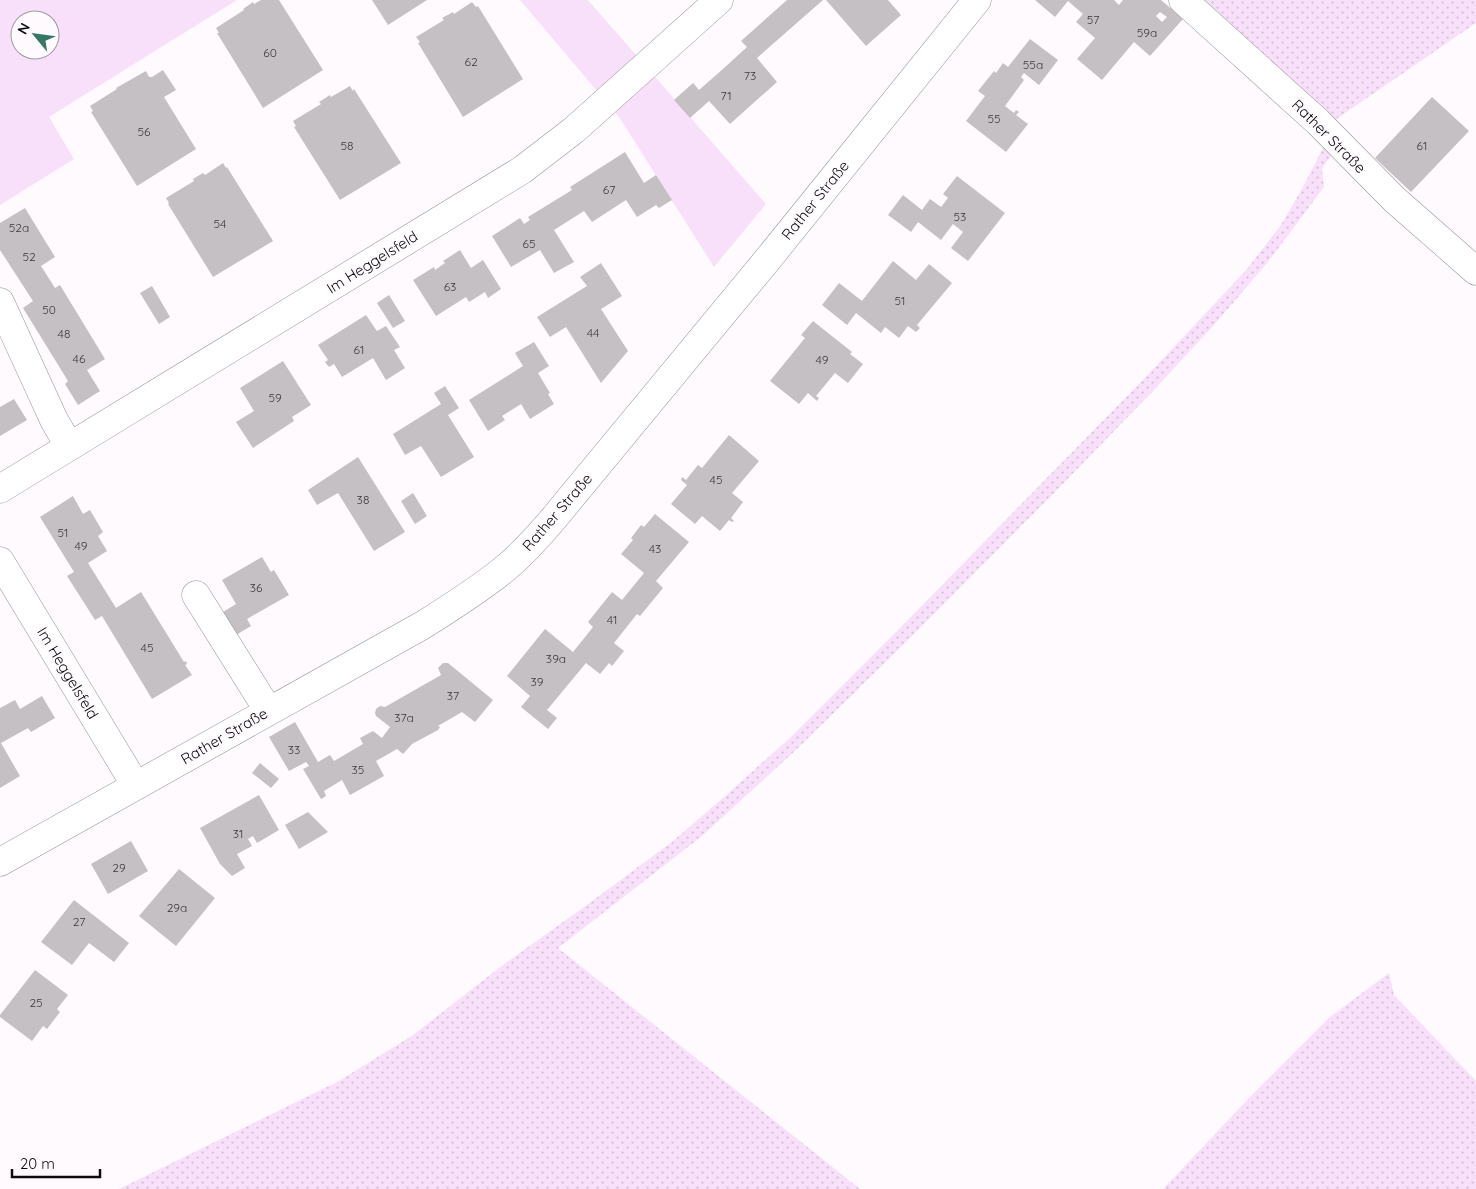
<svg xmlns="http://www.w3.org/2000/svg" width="1476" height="1189" font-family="Quicksand,sans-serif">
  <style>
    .grass { fill: url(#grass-dots) }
    .park { fill: #f9e0fa; fill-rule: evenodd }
    .building { fill: #c4c0c4; fill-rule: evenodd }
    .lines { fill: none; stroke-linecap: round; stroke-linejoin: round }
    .minor-casing { stroke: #969396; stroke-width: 29 }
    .minor { stroke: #fff; stroke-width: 28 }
    .labels { text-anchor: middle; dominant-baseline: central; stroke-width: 4; stroke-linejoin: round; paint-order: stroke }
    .number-label { font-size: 12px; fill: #3b393b }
    .street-label { font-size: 15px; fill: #0d0c0d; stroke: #fefafe }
  </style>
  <defs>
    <pattern id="grass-dots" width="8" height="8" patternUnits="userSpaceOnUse" patternTransform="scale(1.25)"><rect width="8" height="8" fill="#f9e0fa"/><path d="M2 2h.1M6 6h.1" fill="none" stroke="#d4bfd5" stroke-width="1.8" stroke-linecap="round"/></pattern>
  </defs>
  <rect width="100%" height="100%" fill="#fefafe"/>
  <path class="grass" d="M1204,0H1476V23L1335,120Z
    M1331,144L1332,154L1322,169L1324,187L1268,262L1214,325L1152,392L1052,495L907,641L797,749L702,836L558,948L860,1189H119L339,1081L413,1035L503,965L595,899L672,842L724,797L792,736L897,631L1143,380L1247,269L1281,225L1303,187L1323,148Z
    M1389,973L1394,995L1476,1081V1189H1163L1248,1099L1330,1017Z"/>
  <path class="park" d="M0,0H237L49,117L74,159L0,205ZM20,20H50V50H20Z
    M520,0H588L766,204L714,267L619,117Z"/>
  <path class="building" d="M261,0H279L323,70L263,108L217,33H219L216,28L244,10L243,9L253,2L254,4Z
    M372,0H427L388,25Z
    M787,0H823L757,58L777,82L730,124L709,101L690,118L674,100L693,83L699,90L723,69L747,47L741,41Z
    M826,0H888L901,15L866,46Z
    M1035,0H1114L1119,5L1123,0H1161L1183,19L1150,56L1134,42L1102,80L1077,59L1095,38L1076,22L1083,14L1068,1L1055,17ZM1160,12L1167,17L1162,22L1156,16Z
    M472,2L476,7L478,6L523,79L463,117L418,43L420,42L416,37L444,20L442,18L453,12L454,14Z
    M1030,39L1058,60L1039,85L1024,73L1021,77L1024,80L1005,106L1014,113L1016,110L1019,112L1016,115L1028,124L1006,152L966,121L985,96L978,91L994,71L996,73L1003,63L1008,67Z
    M163,70L176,90L164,97L196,149L137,186L91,112L93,111L90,106L117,89L116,88L146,71L149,77H152Z
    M350,86L353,91L354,89L401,163L340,200L294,127L296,126L293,121L321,104L319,102L330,95L331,97Z
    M1432,97L1469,131L1411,192L1375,158Z
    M625,152L644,183L656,175L672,200L659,208L656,205L637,217L626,200L592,222L584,211L554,230L574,262L554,273L540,250L511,267L492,236L520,218L524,224L530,220L528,217L572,190L570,187Z
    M223,163L226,168L227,167L273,241L213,277L168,204L169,203L166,198L194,181L193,179L203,173L205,175Z
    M957,176L1005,213L968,261L951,248L963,232L953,224L941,240L918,222L911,232L888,215L903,195L922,210L930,199L941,207L948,198L943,194Z
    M25,208L55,257L41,266L55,288L60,285L105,359L87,370L100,391L78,405L65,384L68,381L23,308L33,301L0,250V223Z
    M460,250L471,268L483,260L501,289L488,298L485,292L469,302L466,297L436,316L413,280L434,267L435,270L445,263L443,261Z
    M893,261L916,280L929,264L952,283L917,325L920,328L916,332L908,326L899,338L885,327L881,333L856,313L847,325L822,305L839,283L862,301Z
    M601,263L622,296L601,309L628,351L601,383L566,327L550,337L537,317L587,286L580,277Z
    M152,286L170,317L159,324L140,293Z
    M389,295L405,321L393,328L377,303Z
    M366,315L377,331L386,326L400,347L394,350L405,368L386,380L373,358L342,377L334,364L329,367L325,362L328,360L318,345Z
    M813,321L852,352L850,354L863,364L848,383L835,373L816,396L819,398L817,401L808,393L799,404L770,381L805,338L801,335Z
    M534,342L549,366L538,373L550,393L548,394L554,404L530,419L521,404L502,416L505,420L488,431L469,400L523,366L515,353Z
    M283,361L311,405L292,417L294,421L253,448L236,422L254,411L240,388Z
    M445,386L459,408L448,415L474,457L441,477L421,446L405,455L393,434L441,404L434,393Z
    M14,399L27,420L0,436V407Z
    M729,435L759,461L732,493L743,502L731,518L734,521L732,522L729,520L720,531L702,516L695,524L671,504L687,485L681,480L682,477L686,480L698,465L702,468Z
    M358,457L405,532L374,551L338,493L317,505L308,490Z
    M413,493L427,516L415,524L401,501Z
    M73,496L83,514L90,510L103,532L98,536L107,551L88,563L116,608L141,592L184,662L186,661L187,664L185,665L192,675L152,699L102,616L95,620L67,576L74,572L40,517Z
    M655,514L689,542L656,581L663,588L640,616L637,614L614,643L624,651L612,666L609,663L600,674L586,663L547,710L557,718L548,729L521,707L530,696L507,676L545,629L573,652L593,627L588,622L612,592L622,600L644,573L621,554L633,540L631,538L641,525L644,527Z
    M262,557L271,572L274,570L289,595L247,619L251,626L236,635L223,612L236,604L222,580Z
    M443,663H448L493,700L475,722L462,712L438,726L440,727L438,730L412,744L403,754L397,749L376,761L384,776L350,795L342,780L324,791L326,796L321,799L303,769L309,766L306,762L289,771L269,737L295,722L318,762L330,755L334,761L363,744L360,738L373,731L382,738L390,727L376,716L375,713L376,709L380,706L385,707L441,675L438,668Z
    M42,696L55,718L31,732L28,728L1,743L20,776L0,788V708L15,700L20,709Z
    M260,763L279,779L271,788L252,773Z
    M259,795L279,830L257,843L253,836L248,839L252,846L237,854L245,868L232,876L220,864L200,828Z
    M308,812L328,832L299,849L285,825Z
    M131,841L148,871L108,894L91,864Z
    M179,869L215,898L176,946L139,916Z
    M74,900L129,943L114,962L89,943L72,965L41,942Z
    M35,970L68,995L57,1009L60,1012L47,1029L43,1026L32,1041L0,1017V1015Z"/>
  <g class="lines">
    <defs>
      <path id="minor" d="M1183,0L1318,122L1395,200L1476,271
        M0,302L54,420L69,446
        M0,489L522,170L574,130L719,0
        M0,561L136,786
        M196,595L268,710
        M0,862L423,625C450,608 477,591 502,571C527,551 548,526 568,501L768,259L977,0"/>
    </defs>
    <use href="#minor" class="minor-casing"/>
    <use href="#minor" class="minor"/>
  </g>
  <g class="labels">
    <g class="number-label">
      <text x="1093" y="19">57</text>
      <text x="1147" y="32">59a</text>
      <text x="270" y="52">60</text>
      <text x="471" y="61">62</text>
      <text x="1033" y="64">55a</text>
      <text x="750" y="75">73</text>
      <text x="726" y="95">71</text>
      <text x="994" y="118">55</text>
      <text x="144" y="131">56</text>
      <text x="347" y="145">58</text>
      <text x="1422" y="145">61</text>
      <text x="609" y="189">67</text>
      <text x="960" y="216">53</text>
      <text x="220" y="223">54</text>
      <text x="19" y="227">52a</text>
      <text x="529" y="243">65</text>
      <text x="29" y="256">52</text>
      <text x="450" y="286">63</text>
      <text x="900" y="300">51</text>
      <text x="49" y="309">50</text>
      <text x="593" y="332">44</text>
      <text x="64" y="333">48</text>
      <text x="359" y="349">61</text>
      <text x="79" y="358">46</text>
      <text x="822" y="359">49</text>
      <text x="275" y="397">59</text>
      <text x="716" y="479">45</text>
      <text x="363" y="499">38</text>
      <text x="63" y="532">51</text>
      <text x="81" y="545">49</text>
      <text x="655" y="548">43</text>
      <text x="256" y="587">36</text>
      <text x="612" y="619">41</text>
      <text x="147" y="647">45</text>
      <text x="556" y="658">39a</text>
      <text x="537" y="681">39</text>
      <text x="453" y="695">37</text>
      <text x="404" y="717">37a</text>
      <text x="294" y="749">33</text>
      <text x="358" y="769">35</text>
      <text x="238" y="833">31</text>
      <text x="119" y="867">29</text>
      <text x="177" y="907">29a</text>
      <text x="79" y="921">27</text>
      <text x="36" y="1002">25</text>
    </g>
    <g class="street-label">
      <text transform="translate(1329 136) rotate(45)">Rather Straße</text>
      <text transform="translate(815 200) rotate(-51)">Rather Straße</text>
      <text transform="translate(372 262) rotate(-32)">Im Heggelsfeld</text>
      <text transform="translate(557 512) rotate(-49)">Rather Straße</text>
      <text transform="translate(68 673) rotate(59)">Im Heggelsfeld</text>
      <text transform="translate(224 736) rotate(-30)">Rather Straße</text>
    </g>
  </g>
  <g transform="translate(35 35) rotate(299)"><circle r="24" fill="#fefafe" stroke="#9e9b9e"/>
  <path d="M0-4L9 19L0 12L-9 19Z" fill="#357665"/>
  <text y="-8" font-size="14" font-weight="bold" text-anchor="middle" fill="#0d0c0d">N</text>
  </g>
  <path d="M12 1169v8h88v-8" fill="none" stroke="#0d0c0d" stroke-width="2.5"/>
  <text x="20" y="1169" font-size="15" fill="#0d0c0d" stroke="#fefafe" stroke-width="4" paint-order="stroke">20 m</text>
</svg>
